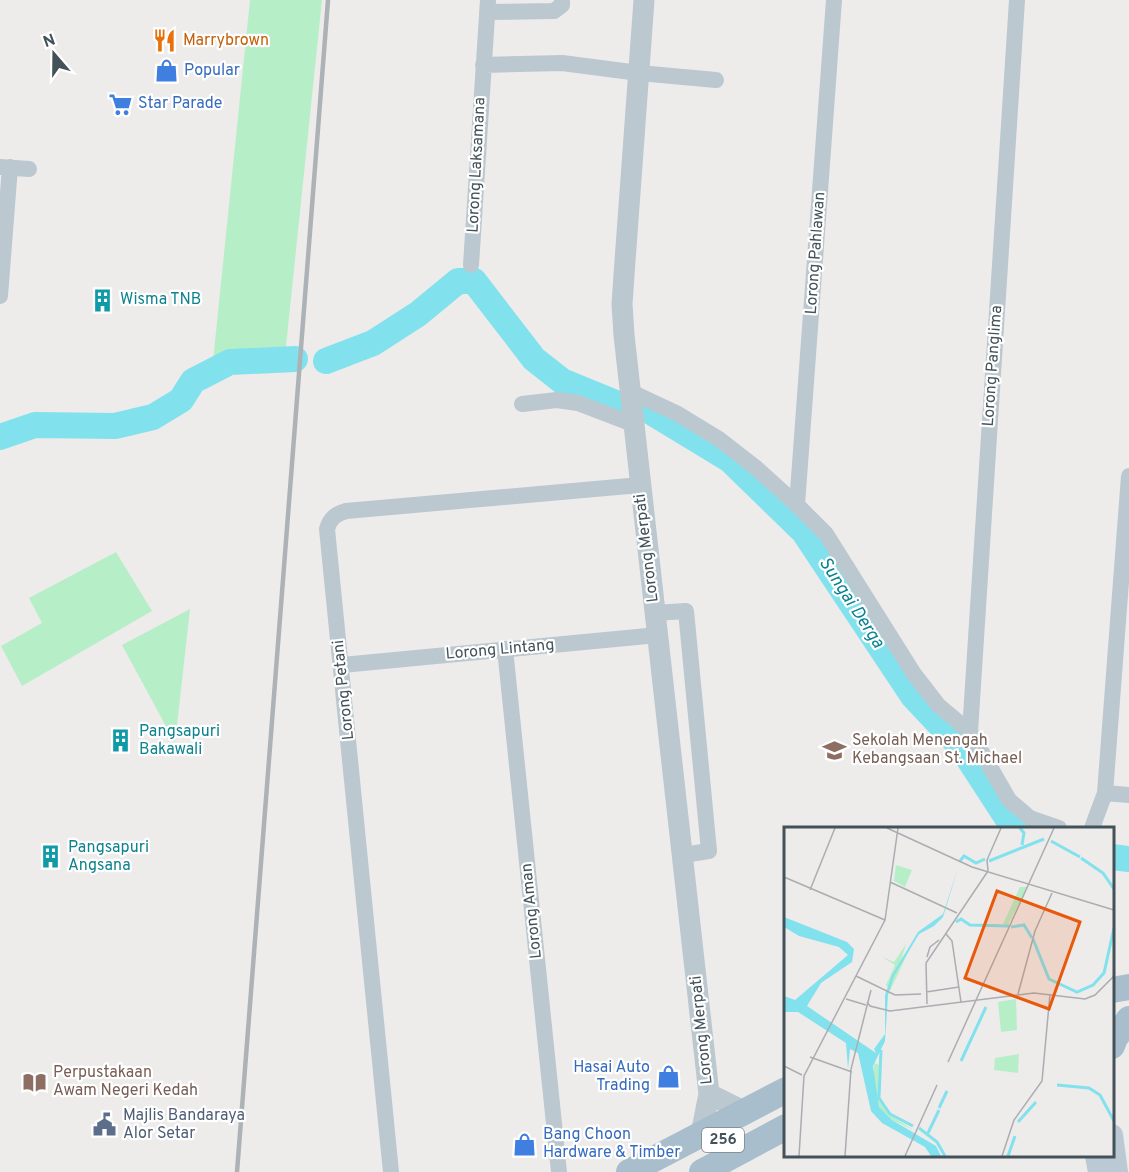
<svg xmlns="http://www.w3.org/2000/svg" width="1129" height="1172" font-family="Overpass,sans-serif">
  <style>
    .green { fill: #b6efc7 }
    .lines { fill: none; stroke-linecap: round; stroke-linejoin: round }
    .river { stroke: #81e2ee; stroke-width: 26 }
    .minor { stroke: #bbc8cf; stroke-width: 16 }
    .tertiary { stroke: #bbc8cf; stroke-width: 21 }
    .secondary { stroke: #bbc9d4; stroke-width: 22 }
    .primary { stroke: #a9becc; stroke-width: 26 }
    .rail { stroke: #adb2b6; stroke-width: 4.5 }
    .labels { text-anchor: middle; dominant-baseline: central; stroke-width: 4.5; stroke-linejoin: round; paint-order: stroke }
    .shield { fill: #fff; stroke: #7b858b; stroke-width: 1.5 }
    .shield-label { font-size: 15px; font-weight: bold; fill: #435159 }
    .food-label { font-size: 16px; fill: #c56008; stroke: #fff; text-anchor: start }
    .shop-label { font-size: 16px; fill: #366cbe; stroke: #fff; text-anchor: start }
    .street-label { font-size: 16px; fill: #435159; stroke: #fff }
    .culture-label { font-size: 16px; fill: #0d838f; stroke: #fff; text-anchor: start }
    .education-label { font-size: 16px; fill: #785e54; stroke: #fff; text-anchor: start }
    .service-label { font-size: 16px; fill: #4e5e75; stroke: #fff; text-anchor: start }
    .water-label { font-size: 18px; font-style: italic; fill: #088291; stroke: #fff }
    .inset-river { fill: none; stroke: #81e2ee; stroke-width: 3 }
    .inset-road { fill: none; stroke: #aaadb1; stroke-width: 1.5 }
    .view { fill: #e8590c; fill-opacity: 0.15; stroke: #e8590c; stroke-width: 3 }
    .inset-edge { fill: none; stroke: #435159; stroke-width: 3 }
  </style>
  <rect width="100%" height="100%" fill="#eeebeb"/>
  <path class="green" d="M250,0H322L285,356L213,361Z
    M116,552L152,611L22,686L1,646L42,623L29,598Z
    M190,609L175,743L122,645Z"/>
  <g class="lines">
    <path class="river" d="M326,361L373,343L418,314L458,281H474L534,359L562,381L623,406
      M646,409L730,460L804,532L913,696L961,747L1009,821L1024,828
      M0,437L35,425L115,426L153,417L181,400L193,381L230,362L295,359
      M1112,857L1129,859"/>
    <path class="minor" d="M487,12L554,11L562,5V0
      M483,65L562,63L639,73L716,80
      M0,167L29,169
      M471,265L488,0
      M0,296L10,167
      M629,391L678,414L719,439L755,467L797,505L826,534L914,674L938,705L970,732L1009,800L1030,818L1059,828
      M522,404L557,400L578,403L633,424
      M797,505L834,0
      M655,613L686,611L709,851L683,855
      M505,649L559,1172
      M342,665L658,635
      M970,732L1017,0
      M1105,793L1129,795
      M1092,828L1105,793L1129,476
      M391,1172L327,529C330,518 336,514 346,511L640,485"/>
    <path class="tertiary" d="M644,0L624,275L622,304L624,335L709,1094L701,1134
      M709,1094L745,1112"/>
    <path class="secondary" d="M1112,1135L1117,1172
      M1096,1156L1099,1172"/>
    <path class="primary" d="M1112,990L1129,987
      M1112,1046L1115,1038L1129,1019
      M629,1172L786,1090
      M702,1172L786,1127"/>
    <path class="rail" d="M237,1172L328,0"/>
  </g>
  <defs>
    <symbol id="restaurant-bare" viewBox="-9 -9 18 18"><path d="M-5-6h1v4h1v-4h1v4h1v-4h1v5L-1.5 .5V6h-2V.5L-5-1ZM5-6V6H3V1.5H1.5Q1.5-4 5-6Z" fill="#e8710a" stroke="#fff" stroke-width="2.5" paint-order="stroke"/></symbol>
    <symbol id="shop-bare" viewBox="-9 -9 18 18"><path d="M-5-2.5h2.3a2.7 3.5 0 0 1 5.4 0H5L5.5 6h-11ZM-1.5-2.5h3a1.5 2.3 0 0 0-3 0Z" fill="#3f7fe0" stroke="#fff" stroke-width="2.5" paint-order="stroke"/></symbol>
    <symbol id="supermarket-bare" viewBox="-9 -9 18 18"><path d="M-6-5.5h2.5l.6 2H6L4.5 2H-2.5L-4.4-4H-6ZM-1.5 3.2a1.3 1.3 0 1 0 .1 0ZM3 3.2a1.3 1.3 0 1 0 .1 0Z" fill="#3f7fe0" stroke="#fff" stroke-width="2.5" paint-order="stroke"/></symbol>
    <symbol id="building-bare" viewBox="-9 -9 18 18"><path d="M-4-6H4V6H1V3H-1V6H-4ZM-2.5-4.3h1.7v1.8h-1.7ZM.8-4.3h1.7v1.8H.8ZM-2.5-1h1.7V.8h-1.7ZM.8-1h1.7V.8H.8Z" fill="#0f9aa8" stroke="#fff" stroke-width="2.5" paint-order="stroke"/></symbol>
    <symbol id="school-bare" viewBox="-9 -9 18 18"><path d="M0-5L7-2L0 1L-7-2ZM-4 1L0 2.5L4 1V4Q0 6-4 4Z" fill="#8d6e63" stroke="#fff" stroke-width="2.5" paint-order="stroke"/></symbol>
    <symbol id="library-bare" viewBox="-9 -9 18 18"><path d="M-6-4Q-3-5.5-.7-3.5V5Q-3 3-6 4ZM6-4Q3-5.5 .7-3.5V5Q3 3 6 4Z" fill="#8d6e63" stroke="#fff" stroke-width="2.5" paint-order="stroke"/></symbol>
    <symbol id="civic-bare" viewBox="-9 -9 18 18"><path d="M-.6-6.5H3V-4.5H.6V-3L4-1V1h2V6H-6V1h2V-1L-.6-3ZM-1.2 2.5V6h2.4V2.5Z" fill="#5c6f8a" stroke="#fff" stroke-width="2.5" paint-order="stroke"/></symbol>
  </defs>
  <g fill-rule="evenodd">
    <use href="#restaurant-bare" x="148" y="24" width="33" height="33"/>
    <use href="#shop-bare" x="150" y="54" width="33" height="33"/>
    <use href="#supermarket-bare" x="104" y="88" width="33" height="33"/>
    <use href="#building-bare" x="86" y="284" width="33" height="33"/>
    <use href="#building-bare" x="104" y="724" width="33" height="33"/>
    <use href="#school-bare" x="818" y="734" width="33" height="33"/>
    <use href="#building-bare" x="34" y="840" width="33" height="33"/>
    <use href="#shop-bare" x="652" y="1060" width="33" height="33"/>
    <use href="#library-bare" x="18" y="1066" width="33" height="33"/>
    <use href="#civic-bare" x="88" y="1108" width="33" height="33"/>
    <use href="#shop-bare" x="508" y="1128" width="33" height="33"/>
  </g>
  <g class="labels">
    <rect class="shield" x="702" y="1128" width="42" height="24" rx="4.5"/>
    <g class="shield-label">
      <text x="723" y="1140">256</text>
    </g>
    <g class="food-label">
      <text x="183" y="41">Marrybrown</text>
    </g>
    <g class="shop-label">
      <text x="184" y="71">Popular</text>
      <text x="138" y="104">Star Parade</text>
      <text x="650" y="1068" text-anchor="end">Hasai Auto<tspan x="650" dy="18">Trading</tspan></text>
      <text x="543" y="1135">Bang Choon<tspan x="543" dy="18">Hardware &amp; Timber</tspan></text>
    </g>
    <g class="street-label">
      <text transform="translate(477 165) rotate(-87)">Lorong Laksamana</text>
      <text transform="translate(816 253) rotate(-86)">Lorong Pahlawan</text>
      <text transform="translate(993 366) rotate(-86)">Lorong Panglima</text>
      <text transform="translate(647 548) rotate(-97)">Lorong Merpati</text>
      <text transform="translate(500 650) rotate(-5)">Lorong Lintang</text>
      <text transform="translate(344 690) rotate(-96)">Lorong Petani</text>
      <text transform="translate(532 911) rotate(-96)">Lorong Aman</text>
      <text transform="translate(702 1030) rotate(-96)">Lorong Merpati</text>
    </g>
    <g class="culture-label">
      <text x="120" y="300">Wisma TNB</text>
      <text x="139" y="732">Pangsapuri<tspan x="139" dy="18">Bakawali</tspan></text>
      <text x="68" y="848">Pangsapuri<tspan x="68" dy="18">Angsana</tspan></text>
    </g>
    <g class="education-label">
      <text x="852" y="741">Sekolah Menengah<tspan x="852" dy="18">Kebangsaan St. Michael</tspan></text>
      <text x="53" y="1073">Perpustakaan<tspan x="53" dy="18">Awam Negeri Kedah</tspan></text>
    </g>
    <g class="service-label">
      <text x="123" y="1116">Majlis Bandaraya<tspan x="123" dy="18">Alor Setar</tspan></text>
    </g>
    <g class="water-label">
      <text transform="translate(851 603) rotate(57)">Sungai Derga</text>
    </g>
  </g>
  <g transform="translate(784 827)">
    <rect width="330" height="330" fill="#eeebeb"/>
    <path d="M112,38L128,43L121,60L110,54ZM236,60H243L224,98L219,97ZM122,117L116,137L127,119L106,164L102,158L111,138L98,130L110,135ZM232,172L233,203L217,205L214,175ZM235,227L234,246L210,243L211,231ZM90,236L95,238L94,272L105,288L130,303L108,293L96,282L90,264Z" fill="#b6efc7"/>
    <path d="M175,38L159,90L150,99L135,107L110,149L104,168L101,214L89,239L95,280L108,293L152,319L157,329H147L141,320L98,296L87,284L74,226L66,222L64,242L62,216L14,185H0V169L11,173L64,128L55,120L15,109L0,100V90L63,115L70,122L68,135L37,156L23,179L92,226L90,222L101,207V168L108,148L134,105L159,87Z" fill="#81e2ee"/>
    <path class="inset-river" d="M236,1L240,6L238,18M267,14L296,30M297,31L319,46L330,62M176,34L180,29L192,36L201,32M205,34L260,12M172,95L177,92L186,98L225,99M227,100L240,98L248,111M249,112L265,152L293,165L309,158L320,146L330,101M97,223L95,271L106,287L129,299M177,234L202,180M273,258L305,261L316,268L330,294M155,281L163,264M234,295L252,275M135,301L153,315L161,329M144,306L155,283M224,329L231,309"/>
    <path class="inset-road" d="M103,1L188,40L330,83M0,50L101,93M106,55L173,86M26,63L51,1M162,107L168,114L177,175M143,130L146,120L155,113M72,149L111,168L137,167M142,165L175,160M234,167L251,104L268,66M62,172L82,178M83,175L86,179L106,184L250,166L301,172L311,168L330,149M143,177L142,136L204,44L203,33L217,1M26,230L68,245M164,235L270,1M0,239L18,248M15,329L20,249L101,93L114,1M61,329L67,242L87,163M121,329L153,258M218,329L230,293L258,254L266,167"/>
    <path class="view" d="M213,64L296,95L265,182L181,151Z"/>
    <rect width="330" height="330" class="inset-edge"/>
  </g>
  <g transform="translate(54 54) rotate(340)" stroke="#ffffff" stroke-width="4.5" paint-order="stroke">
  <path d="M0-4.5L10 22L0 15L-10 22Z" fill="#435159"/>
  <text y="-9" font-size="16" font-weight="bold" text-anchor="middle" fill="#435159">N</text>
  </g>
</svg>
